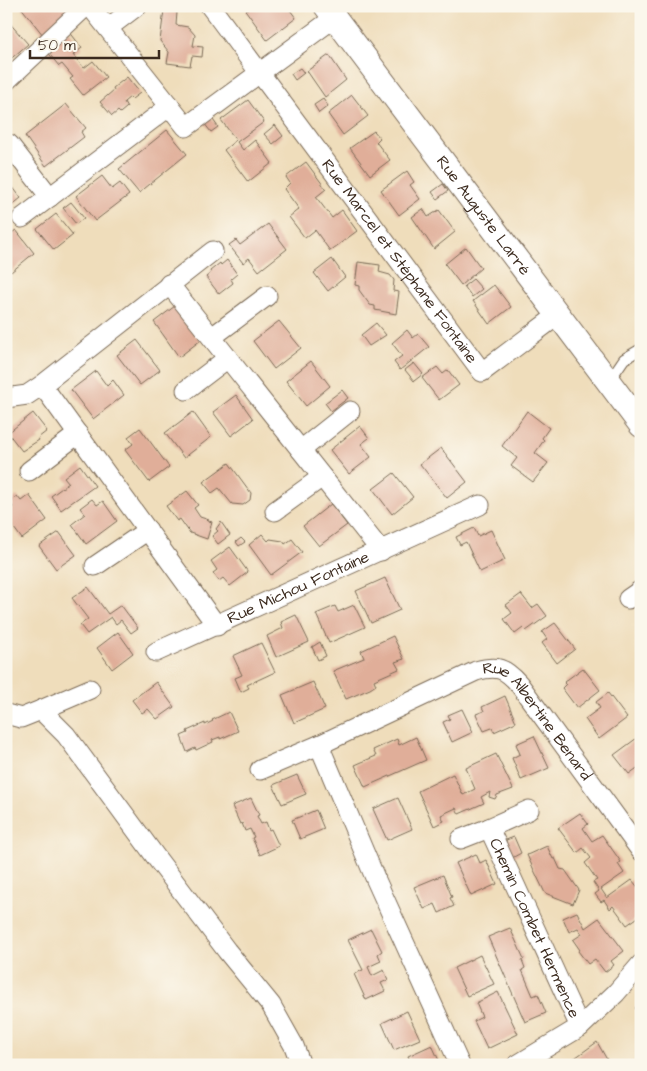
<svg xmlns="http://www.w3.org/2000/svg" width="647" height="1071" font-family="'Architects Daughter',sans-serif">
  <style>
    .building { fill: #e0ae99 }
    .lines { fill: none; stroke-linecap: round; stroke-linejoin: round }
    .service-casing { stroke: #7a6955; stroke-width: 12 }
    .minor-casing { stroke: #7a6955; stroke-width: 21 }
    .tertiary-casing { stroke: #7a6955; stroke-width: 26 }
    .service { stroke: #fff; stroke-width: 10 }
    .minor { stroke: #fff; stroke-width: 19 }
    .tertiary { stroke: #fff; stroke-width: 24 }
    .labels { text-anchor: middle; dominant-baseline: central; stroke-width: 5; stroke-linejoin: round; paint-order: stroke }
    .street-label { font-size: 16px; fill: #3b2a1e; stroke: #fbf7ec }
  </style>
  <rect width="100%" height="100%" fill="#fbf7ec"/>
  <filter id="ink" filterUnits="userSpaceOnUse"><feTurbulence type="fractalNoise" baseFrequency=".02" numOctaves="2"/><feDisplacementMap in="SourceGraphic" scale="10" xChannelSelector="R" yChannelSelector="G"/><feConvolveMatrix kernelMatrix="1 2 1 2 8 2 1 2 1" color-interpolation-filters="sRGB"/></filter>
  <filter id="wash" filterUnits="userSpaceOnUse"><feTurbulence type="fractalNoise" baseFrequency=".0096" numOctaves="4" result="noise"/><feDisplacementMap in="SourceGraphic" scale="20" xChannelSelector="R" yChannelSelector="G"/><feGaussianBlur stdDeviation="1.12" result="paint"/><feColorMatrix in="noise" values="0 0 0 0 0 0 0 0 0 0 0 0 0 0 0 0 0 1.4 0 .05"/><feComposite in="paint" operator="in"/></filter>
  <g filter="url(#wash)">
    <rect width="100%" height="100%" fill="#efddbb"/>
    <g id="blocks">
      <path class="building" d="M20,6H75L43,35Z
        M252,6H287L296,18L267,40L246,11Z
        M164,10L177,12L176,25L188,27L195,35L193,46L203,47L202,57L192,56L190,66L167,63L169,52L160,41Z
        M6,19L28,44L6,63Z
        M69,31L82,48L73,55L78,61L84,68L93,61L106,77L83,95L70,79L73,77L62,64L59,66L46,50Z
        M329,55L346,80L325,97L307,71Z
        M300,68L304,73L295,80L291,74Z
        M127,77L140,93L132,99L130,97L124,102L127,107L120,113L118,111L112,116L100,102L114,90L113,88Z
        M352,95L368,116L343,135L328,114Z
        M323,99L328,106L319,113L314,105Z
        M248,100L264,122L237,142L243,150L255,140L272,163L248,182L224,150L236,140L221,120Z
        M66,104L86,128L81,132L84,137L46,166L25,136Z
        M211,117L218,127L211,132L204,123Z
        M275,125L283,136L273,144L264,134Z
        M167,130L187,154L139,193L119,169Z
        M374,131L380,138L376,142L390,160L370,175L350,148Z
        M306,162L326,189L316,197L332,218L342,210L357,231L330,251L315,230L305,238L289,217L299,209L284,189L290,183L286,177Z
        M407,171L414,182L410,185L420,199L399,215L381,190Z
        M102,176L112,189L120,183L129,195L95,221L76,196Z
        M6,178L21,198L6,210Z
        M443,184L448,191L437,199L432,192Z
        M71,202L84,218L76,224L63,208Z
        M423,209L428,217L439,210L455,232L434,249L412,217Z
        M56,214L73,235L54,250L37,229Z
        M268,224L287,249L259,271L249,258L243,263L229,245L236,240L240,245Z
        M16,230L34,253L11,272L6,266V237Z
        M466,247L481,268L461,285L445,264Z
        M332,259L345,277L328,291L314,273Z
        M227,260L237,274L231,279L233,283L219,294L206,277L211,273L210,271L220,263L221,265Z
        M358,262L380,265L379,272L390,275L394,280L393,291L399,292L396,314L375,310V306L370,305L359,290V286L355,285Z
        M473,279L482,289L472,297L464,286Z
        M494,285L511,307L489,324L473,301Z
        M175,306L201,340L179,357L154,322Z
        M279,321L301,348L274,369L253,341Z
        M376,323L386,335L369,346L361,335Z
        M407,330L413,338L418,334L429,347L400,370L394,362L402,356L392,343Z
        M137,340L160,370L140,385L117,355Z
        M311,361L330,386L306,406L286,381Z
        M414,363L423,374L414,381L405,370Z
        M437,367L443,374L448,370L459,385L439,400L422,378Z
        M96,371L107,386L113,380L124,395L93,419L71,390Z
        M342,390L348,398L331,411L325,403Z
        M236,395L253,419L231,436L213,412Z
        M527,411L549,428L542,438L544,440L535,453L548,463L533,482L511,466L517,458L502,446Z
        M193,412L211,437L184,458L165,433Z
        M33,413L47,431L38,438L39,440L22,451L8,433Z
        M360,426L369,438L361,444L371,457L349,474L330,450Z
        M140,428L169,467L149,482L125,450L133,444L128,437Z
        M441,448L467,482L447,498L420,464Z
        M229,463L251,493L250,500L243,505L232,504L219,488L212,493L203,482Z
        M80,465L95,486L61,510L51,496L69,483L64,477Z
        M394,473L413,497L392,514L373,489Z
        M187,491L198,505L194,508L200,517L209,520V521L212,522L207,539L190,533L180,519L177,521L166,506Z
        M29,495L47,520L22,539L6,517V512L13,507L9,502L17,496L21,501Z
        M92,499L97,505L103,501L117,521L86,544L72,524L85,514L80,508Z
        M331,504L347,525L319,546L303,526Z
        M221,522L230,535L218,544L212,536L218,531L216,529Z
        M474,528L478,536L491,530L505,560L480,572L466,542L460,545L456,537Z
        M59,532L76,555L56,569L39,546Z
        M262,534L268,541L270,539L283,541L285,544L292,539L302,552L271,575L249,545Z
        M241,538L245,542L239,546L236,542Z
        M230,547L248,572L230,586L223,578L219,581L213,573L217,570L211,561Z
        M385,578L400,610L371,623L356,591Z
        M88,587L108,614L121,605L138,628L131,633L121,620L116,624L111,617L87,634L80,625L88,619L72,598Z
        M521,594L532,608L538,604L547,616L526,631L523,628L515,634L504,619L512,613L506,605Z
        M354,605L365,627L329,643L316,614L335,606L338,612Z
        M296,615L309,642L276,657L267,636L283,628L281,622Z
        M555,623L575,649L557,663L542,643L547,639L542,632Z
        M118,632L133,653L112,669L97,648Z
        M393,636L404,659L395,662L399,669L374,680L376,685L370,689L346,699L333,671L364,658L361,651Z
        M320,642L326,656L318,660L312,647Z
        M261,643L275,672L247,685L249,688L241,692L235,678L242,675L233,656Z
        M583,668L600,690L577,708L562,688L566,684L564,682Z
        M156,682L174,707L157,719L148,709L142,713L132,700Z
        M313,682L325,709L294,723L282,695Z
        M608,693L627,718L599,739L585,719L600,708L596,702Z
        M505,696L516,722L494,732L492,728L484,731L476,714L484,711L482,707Z
        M462,709L473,732L452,742L443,722L450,719L448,715Z
        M229,712L238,731L220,739V737L212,740L213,742L196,750L195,748L187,752L181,736L188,733L187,731L205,723V725L213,721L212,720Z
        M641,735V768L640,766L629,774L614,755Z
        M534,736L549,768L521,780L512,758L520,754L516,744Z
        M416,737L426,760L365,787L355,765L376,756L373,750L397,739L399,745Z
        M496,754L513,789L497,795L495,799L489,797L490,792L481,797L484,803L459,814L456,808L441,815L444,821L434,826L418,791L453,774L463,795L475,789L466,768Z
        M297,775L306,794L282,804L273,785Z
        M251,798L259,815L257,816L261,824L266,822L269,830L271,829L279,846L260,855L252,838L254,837L250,829L245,831L242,823L240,824L232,806Z
        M398,798L412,829L387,840L373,809Z
        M316,810L324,829L300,839L292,820Z
        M580,813L588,824L583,828L592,841L602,835L621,862L618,864L624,873L601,889L607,898L632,880L641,891V915L627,925L613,906L610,909L604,900L601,902L595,894L599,891L593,882L597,880L585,863L591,858L583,848L577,853L558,828Z
        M514,837L521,853L512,858L507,847L506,840Z
        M547,846L553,859L555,858L560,869L565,870L579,890L573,904L545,893L533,868L527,855Z
        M476,854L480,863L486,860L497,884L471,896L456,863Z
        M443,875L452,897L450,898L454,906L439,913L435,904L424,909L414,887Z
        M577,912L585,928L599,918L624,951L611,961L614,965L605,972L595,959L588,964L578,951L580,950L573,940L582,934L578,928L569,932L563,918Z
        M510,928L524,959L522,960L525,968L522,970L533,996L538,994L546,1013L525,1022L488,937Z
        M371,929L382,951L378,954L381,961L368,967L372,976L384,970L388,980L381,983L385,991L366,1000L354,974L363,970L348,940Z
        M480,955L494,984L467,996L454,968Z
        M498,992L518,1034L487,1049L474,1021L482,1017L476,1003Z
        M641,1002V1014L635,1008Z
        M407,1011L420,1039L394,1050L382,1023Z
        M597,1042L610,1065H575L572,1060Z
        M432,1045L441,1065H412L408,1056Z"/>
    </g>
  </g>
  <g filter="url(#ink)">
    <use href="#blocks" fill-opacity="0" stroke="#7a6955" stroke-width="1"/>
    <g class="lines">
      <defs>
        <path id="service" d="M609,381L624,359L641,349"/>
        <g id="minor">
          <path d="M90,6L186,127L334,18"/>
          <path id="s1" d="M210,6L482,372L558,315"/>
          <path d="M108,28L137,6"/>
          <path d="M6,81L86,6"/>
          <path d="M9,144L50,197"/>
          <path d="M22,218L170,106"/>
          <path d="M169,284L381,551"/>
          <path d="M212,337L267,296"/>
          <path d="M42,385L217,626"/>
          <path d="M186,390L228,358"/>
          <path d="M6,398L27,395L42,385L213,251"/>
          <path d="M301,450L350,411"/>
          <path d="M29,471L78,434"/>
          <path d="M275,511L322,477"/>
          <path d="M95,566L148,530"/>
          <path d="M628,599L641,590"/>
          <path id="s2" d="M156,652L480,505"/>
          <path d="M41,710L90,689"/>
          <path d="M6,714L21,718L41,710L66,735L158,860L227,951L271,1005L294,1046L301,1065"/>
          <path d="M319,745L376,880L460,1065"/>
          <path id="s3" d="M260,770L319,745L476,671C497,665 505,668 519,684L641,851"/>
          <path id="s4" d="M489,828L580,1027"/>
          <path d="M461,839L489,828L529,810"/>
          <path d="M517,1065L580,1027L616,993L641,964"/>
        </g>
        <g id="tertiary">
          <path id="s5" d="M326,6L641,425"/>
        </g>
      </defs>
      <use href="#service" class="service-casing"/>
      <use href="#minor" class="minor-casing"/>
      <use href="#tertiary" class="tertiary-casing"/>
      <use href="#service" class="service"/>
      <use href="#minor" class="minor"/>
      <use href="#tertiary" class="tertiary"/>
    </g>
  </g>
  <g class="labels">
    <g class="street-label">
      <text stroke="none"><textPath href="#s5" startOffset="262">Rue Auguste Larré</textPath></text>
      <text stroke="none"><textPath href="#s1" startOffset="318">Rue Marcel et Stéphane Fontaine</textPath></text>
      <text stroke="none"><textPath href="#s2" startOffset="156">Rue Michou Fontaine</textPath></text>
      <text stroke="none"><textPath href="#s3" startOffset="324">Rue Albertine Benard</textPath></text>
      <text stroke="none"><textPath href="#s4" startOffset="110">Chemin Combet Hermence</textPath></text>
    </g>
  </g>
  <rect width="647" height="1071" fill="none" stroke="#fbf7ec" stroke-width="25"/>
  <path d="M30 50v8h129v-8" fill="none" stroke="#3b2a1e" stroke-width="2.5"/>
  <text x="38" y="50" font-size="15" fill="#3b2a1e" stroke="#fbf7ec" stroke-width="4" paint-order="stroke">50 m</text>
</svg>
